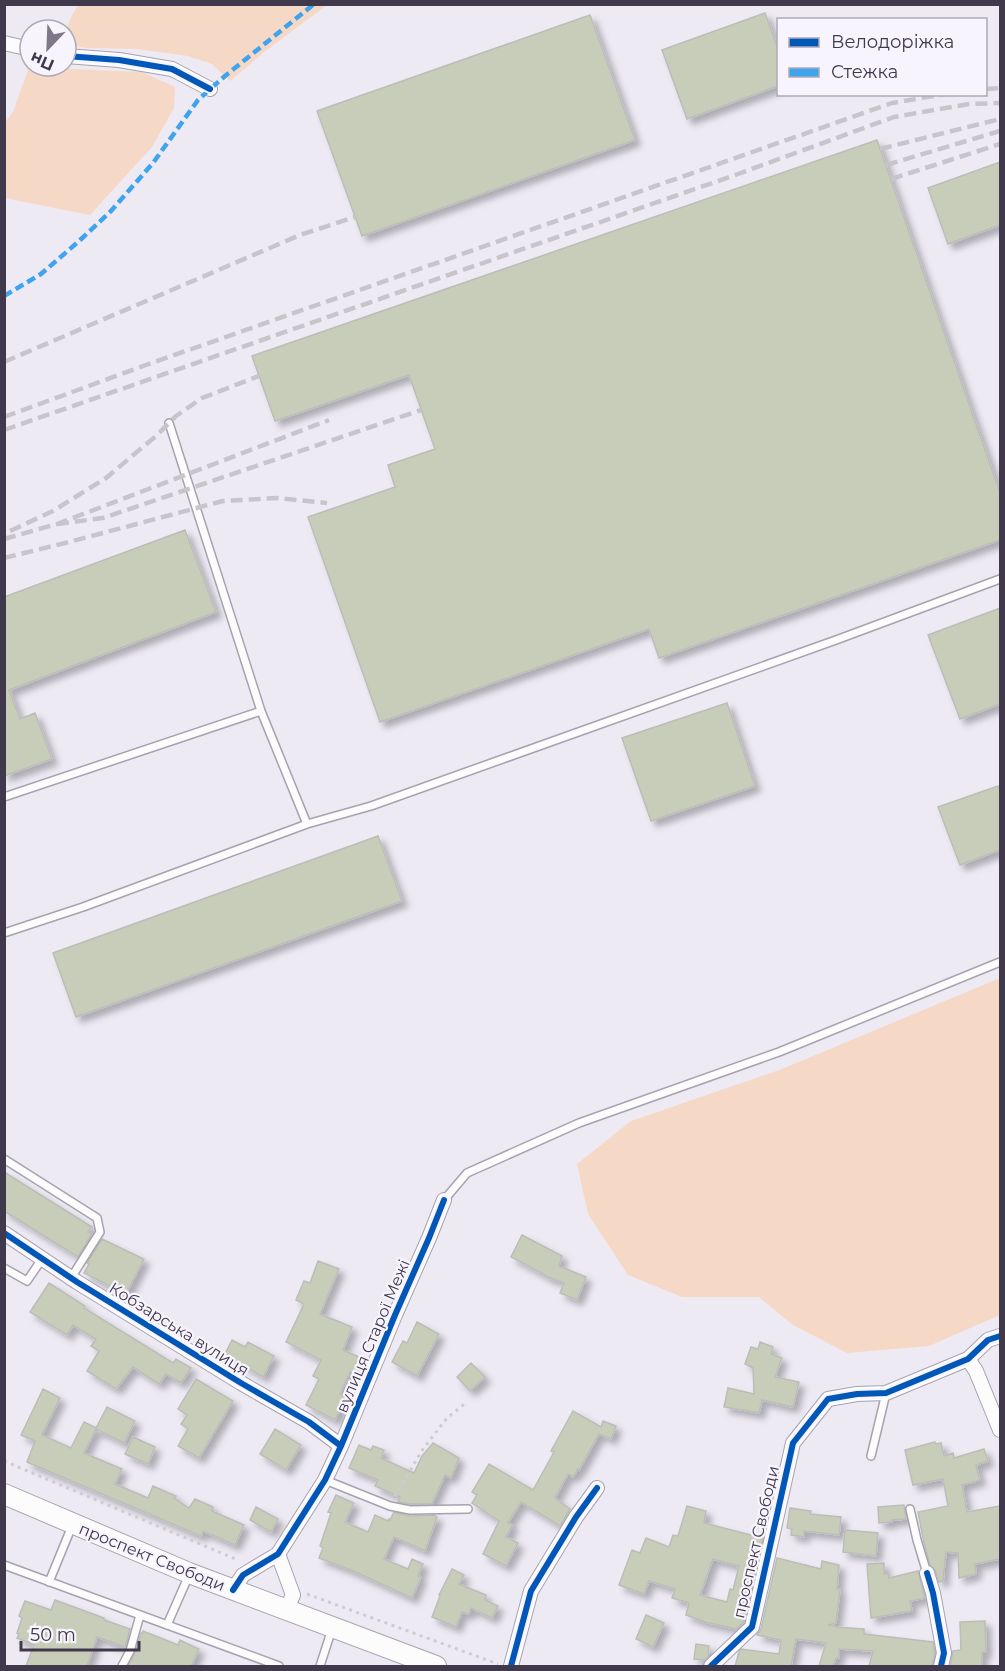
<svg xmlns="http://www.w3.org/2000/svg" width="1005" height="1671" font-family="Montserrat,sans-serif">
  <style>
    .green { fill: #f6d8c6 }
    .building { fill: #c8cdba; stroke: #bcbdb9; stroke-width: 1.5; fill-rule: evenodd; filter: url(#shadow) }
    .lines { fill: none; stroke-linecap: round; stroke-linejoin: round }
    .lane-casing { stroke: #a7a2af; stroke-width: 10 }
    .street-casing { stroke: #a7a2af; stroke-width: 16 }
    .secondary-casing { stroke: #a7a2af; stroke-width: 22 }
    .path { stroke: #ceccd1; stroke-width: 3; stroke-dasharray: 3 4.5; stroke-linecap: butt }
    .lane { stroke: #fcfcfd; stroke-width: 7 }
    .street { stroke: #fcfcfd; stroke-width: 14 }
    .secondary { stroke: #fcfcfd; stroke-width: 20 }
    .rail { stroke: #c7c5ca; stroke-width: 4.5; stroke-dasharray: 12 6; stroke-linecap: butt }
    .quiet { stroke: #3fa3ed; stroke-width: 4.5; stroke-dasharray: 9 4.5; stroke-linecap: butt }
    .cycleway-casing { stroke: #f8f4fe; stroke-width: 10 }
    .cycleway { stroke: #0057b8; stroke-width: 6 }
    .labels { text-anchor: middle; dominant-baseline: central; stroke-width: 4.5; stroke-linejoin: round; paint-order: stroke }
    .street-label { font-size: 16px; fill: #40394c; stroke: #f8f4fe }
  </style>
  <defs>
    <filter id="shadow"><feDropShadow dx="5.5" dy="5.5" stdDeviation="3" flood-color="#0004"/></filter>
  </defs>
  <rect width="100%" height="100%" fill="#edeaf4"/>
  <path class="green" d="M78,5V4L327,5L263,53L230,81L212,64L188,56L137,49L86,48L66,44C66,26 69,20 78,5Z
    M30,64V66H60L71,69L142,72L175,87L174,108L152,147L90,215L5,198V122L13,112Z
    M1000,978V1315L929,1346L847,1353L793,1325L759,1297H682L628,1275L588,1214L577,1164L631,1121L782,1069Z"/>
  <path class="building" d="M765,13L778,49V86L687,119L662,50Z
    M590,15L635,140L362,236L317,111Z
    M877,140L1000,493V540L659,658L649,629L380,722L308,517L395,487L388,465L435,449L409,375L275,421L252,356Z
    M1000,162V225L948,244L928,188Z
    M185,530L216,612L9,690L20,719L35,713L52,759L4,776V597Z
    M1000,608V704L960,719L928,635Z
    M727,703L755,786L651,821L622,738Z
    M998,786L1000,792V850L960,865L938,807Z
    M378,836L402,901L76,1017L53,953Z
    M4,1172L92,1227L88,1232L92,1234L78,1257L4,1211Z
    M522,1235L562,1256L559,1266L586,1277L577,1300L560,1293L564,1283L545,1276V1275L511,1257Z
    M102,1239L144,1259L126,1294L84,1273L89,1264L87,1263Z
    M318,1261L339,1269L320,1314L352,1327L343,1350L363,1359L356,1375L350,1372L340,1394L346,1397L335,1420L306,1405L319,1379L313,1376L321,1360L286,1342L304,1304L296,1300L304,1281L310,1283Z
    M49,1283L85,1306L84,1308L173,1363L176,1359L191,1368L181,1383L166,1374L159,1384L133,1367L116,1389L87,1371L99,1351L91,1346L96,1339L73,1325L67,1335L30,1312Z
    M417,1322L439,1334L417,1376L392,1362L403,1341L407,1343Z
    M232,1340L245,1347L248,1342L274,1356L263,1377L225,1354Z
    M760,1342L773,1347L771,1354L782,1358L775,1377L799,1382L793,1407L762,1400L759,1413L724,1407L728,1388L754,1394L753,1368L745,1364L751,1347L758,1349Z
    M471,1363L485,1377L470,1391L457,1377Z
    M196,1379L233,1401L199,1458L178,1446L188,1429L181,1424L187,1415L178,1409Z
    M43,1389L60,1398L42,1435L71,1448L84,1422L96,1428L107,1407L135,1421L124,1443L96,1429L84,1453L122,1469L115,1484L148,1498L153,1486L176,1496L174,1498L189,1508L195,1499L213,1507L212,1511L244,1525L235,1545L203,1531L201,1536L27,1462L35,1441L21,1435Z
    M573,1411L601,1427L603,1421L616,1426L611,1439L599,1434L579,1470L578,1469L573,1477L568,1474L555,1498L570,1509L560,1526L521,1502L508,1523L513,1525L506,1537L518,1543L506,1566L483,1554L499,1521L472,1503L477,1495L472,1492L489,1464L533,1490L554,1452L551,1451Z
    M275,1429L301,1445L286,1470L260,1454Z
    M133,1437L155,1447L148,1464L125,1454Z
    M935,1442L936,1444L941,1443L944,1456L953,1453L954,1458L984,1449L988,1461L976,1465L980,1480L962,1485L967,1512L1000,1506V1559L975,1564L976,1574L959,1578L958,1553L946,1552L943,1581L939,1582L935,1570L930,1565L924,1543L918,1512L948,1506L943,1479L913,1485L905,1450Z
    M433,1443L459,1458L451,1478L445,1475L432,1504H411L398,1502L400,1497L375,1486L378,1480L349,1468L359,1445L371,1450L373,1446L384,1450L381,1458L414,1473L422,1456Z
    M336,1495L354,1503L345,1522L368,1532L375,1515L388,1521L389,1519L390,1520L394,1512L409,1516L434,1515L437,1517L425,1551L394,1537L384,1559L408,1569L412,1559L423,1564L418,1576L421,1577L412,1598L351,1570L319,1558L323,1548L320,1546L331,1513L328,1512Z
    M904,1505L906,1519L892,1520V1522L879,1523L878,1507Z
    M687,1506L706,1511L704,1523L763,1538L744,1622L736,1629L705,1622L686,1615L689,1603L672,1598L675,1589L649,1581L644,1594L619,1585L632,1550L640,1553L646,1538L669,1547L673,1535L678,1536ZM713,1559L739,1566L733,1590L730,1589L727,1602L700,1595Z
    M256,1507L278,1519L271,1532L250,1520Z
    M790,1508L811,1511L810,1514L841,1517L839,1535L804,1531V1537L791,1535L792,1529L787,1528Z
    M845,1530L878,1533L876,1556L843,1552Z
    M777,1558L821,1569L822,1561L839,1565L837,1589H840L836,1623L828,1625L835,1626V1627L864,1629V1634L933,1642L935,1653L932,1666H869L873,1651L839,1649V1658H836L833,1666H819L826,1643L796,1639L791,1666H735L739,1652L741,1649L779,1654L781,1640L757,1635L761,1629Z
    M884,1563V1574H889V1578L918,1571L925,1598L910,1601L912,1611L871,1618L867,1564Z
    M452,1569L464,1575L459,1584L486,1595L485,1600L498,1606L492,1618L471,1608L469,1614L462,1612L456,1627L432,1617L440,1596L439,1595Z
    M55,1600L104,1618V1620L130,1629L125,1647L97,1637L87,1666H26L34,1645L17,1638L19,1634L17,1633L22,1618L19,1616L25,1601L51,1610Z
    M646,1615L664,1623L653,1647L636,1639Z
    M985,1621L986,1652H982V1666H950L953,1651L961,1650L960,1622Z
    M143,1631L178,1645L180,1640L199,1649L191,1666H128L135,1653L141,1633H143Z
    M696,1644L709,1646L708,1657L704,1660L694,1659Z"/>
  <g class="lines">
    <defs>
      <path id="lane" d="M169,423L261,711
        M4,797L261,711L307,824L371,806L836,640L1000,579
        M4,933L83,907L307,824
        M4,1159L97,1218L100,1232L71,1278
        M444,1200L467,1173L579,1123L779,1052L1000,962
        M4,1268L27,1281L42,1259
        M871,1456L886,1393
        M325,1480L390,1506L410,1510L468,1509
        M910,1509L917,1540L927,1573
        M4,1565L279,1666
        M49,1582L72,1526
        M167,1625L189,1575
        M122,1666L130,1651L140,1615
        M320,1666L332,1629"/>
      <path id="street" d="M4,43L30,49
        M66,56L119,60L172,69L210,89
        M4,1233L77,1282L241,1383L309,1422L341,1446
        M968,1359L976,1371L1000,1430
        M278,1554L293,1595L286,1610
        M927,1573L933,1593L944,1653L941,1666
        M233,1590L243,1575L278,1554L325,1480L341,1446L395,1315L429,1238L444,1200
        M511,1666L531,1591L576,1517L597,1488
        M711,1666L752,1627L793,1443L828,1399L857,1394L886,1393L968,1359L988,1340L1000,1336"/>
      <path id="secondary" d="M4,1494L189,1573L436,1666"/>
    </defs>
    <use href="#lane" class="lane-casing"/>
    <use href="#street" class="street-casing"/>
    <use href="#secondary" class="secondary-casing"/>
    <path class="path" d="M4,1461L238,1560
      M395,1496L423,1449L447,1418L467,1402
      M307,1594L498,1664"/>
    <use href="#lane" class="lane"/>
    <use href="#street" class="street"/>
    <use href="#secondary" class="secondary"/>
    <path class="rail" d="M986,89L1000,88
      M880,149L1000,119
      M886,165L1000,131
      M891,179L1000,144
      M4,362L300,235L355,217
      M4,417L146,365L892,103L945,94
      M4,430L738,174L894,117L969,104L1000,103
      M57,524L103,518L421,410
      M10,531L53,511L106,478L156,436L176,416L202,398L259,376
      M4,539L57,524L329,420
      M4,558L69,542L223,501L278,498L327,503"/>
    <path class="quiet" d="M4,296L41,274L78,242L111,211L153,163L198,100L225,76L314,4"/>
    <defs>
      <path id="cycleway" d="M66,56L119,60L172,69L210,89
        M4,1233L77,1282L241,1383L309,1422L341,1446
        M927,1573L933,1593L944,1653L941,1666
        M233,1590L243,1575L278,1554L325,1480L341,1446L395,1315L429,1238L444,1200
        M511,1666L531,1591L576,1517L597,1488
        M711,1666L752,1627L793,1443L828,1399L857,1394L886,1393L968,1359L988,1340L1000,1336"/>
    </defs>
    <use href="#cycleway" class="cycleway-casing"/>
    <use href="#cycleway" class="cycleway"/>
  </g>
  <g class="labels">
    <g class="street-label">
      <text transform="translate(179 1329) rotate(32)">Кобзарська вулиця</text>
      <text transform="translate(373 1336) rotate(-67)">вулиця Старої Межі</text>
      <text transform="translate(756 1542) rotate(-77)">проспект Свободи</text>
      <text transform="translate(152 1557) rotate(22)">проспект Свободи</text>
    </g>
  </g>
  <rect width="1005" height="1671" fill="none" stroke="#40394c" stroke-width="12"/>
  <rect x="777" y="18" width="210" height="78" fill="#f8f4fe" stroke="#aea9b7" stroke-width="1.5"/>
  <rect x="789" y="38" width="30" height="9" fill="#0057b8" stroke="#aea9b7" stroke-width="1.5"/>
  <text x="831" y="48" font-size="18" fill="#40394c">Велодоріжка</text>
  <rect x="789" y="68" width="30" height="9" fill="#3fa3ed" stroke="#aea9b7" stroke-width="1.5"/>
  <text x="831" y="78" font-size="18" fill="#40394c">Стежка</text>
  <g transform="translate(48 48) rotate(203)"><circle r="28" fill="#f8f4fe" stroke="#aea9b7" stroke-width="1.5"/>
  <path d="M0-4.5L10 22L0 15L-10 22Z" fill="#7d7787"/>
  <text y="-9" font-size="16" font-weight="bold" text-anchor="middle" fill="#40394c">Пн</text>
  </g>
  <path d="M21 1641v9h118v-9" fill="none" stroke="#40394c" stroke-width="3"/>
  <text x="30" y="1641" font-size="18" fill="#40394c" stroke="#f8f4fe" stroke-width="4.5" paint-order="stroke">50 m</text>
</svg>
